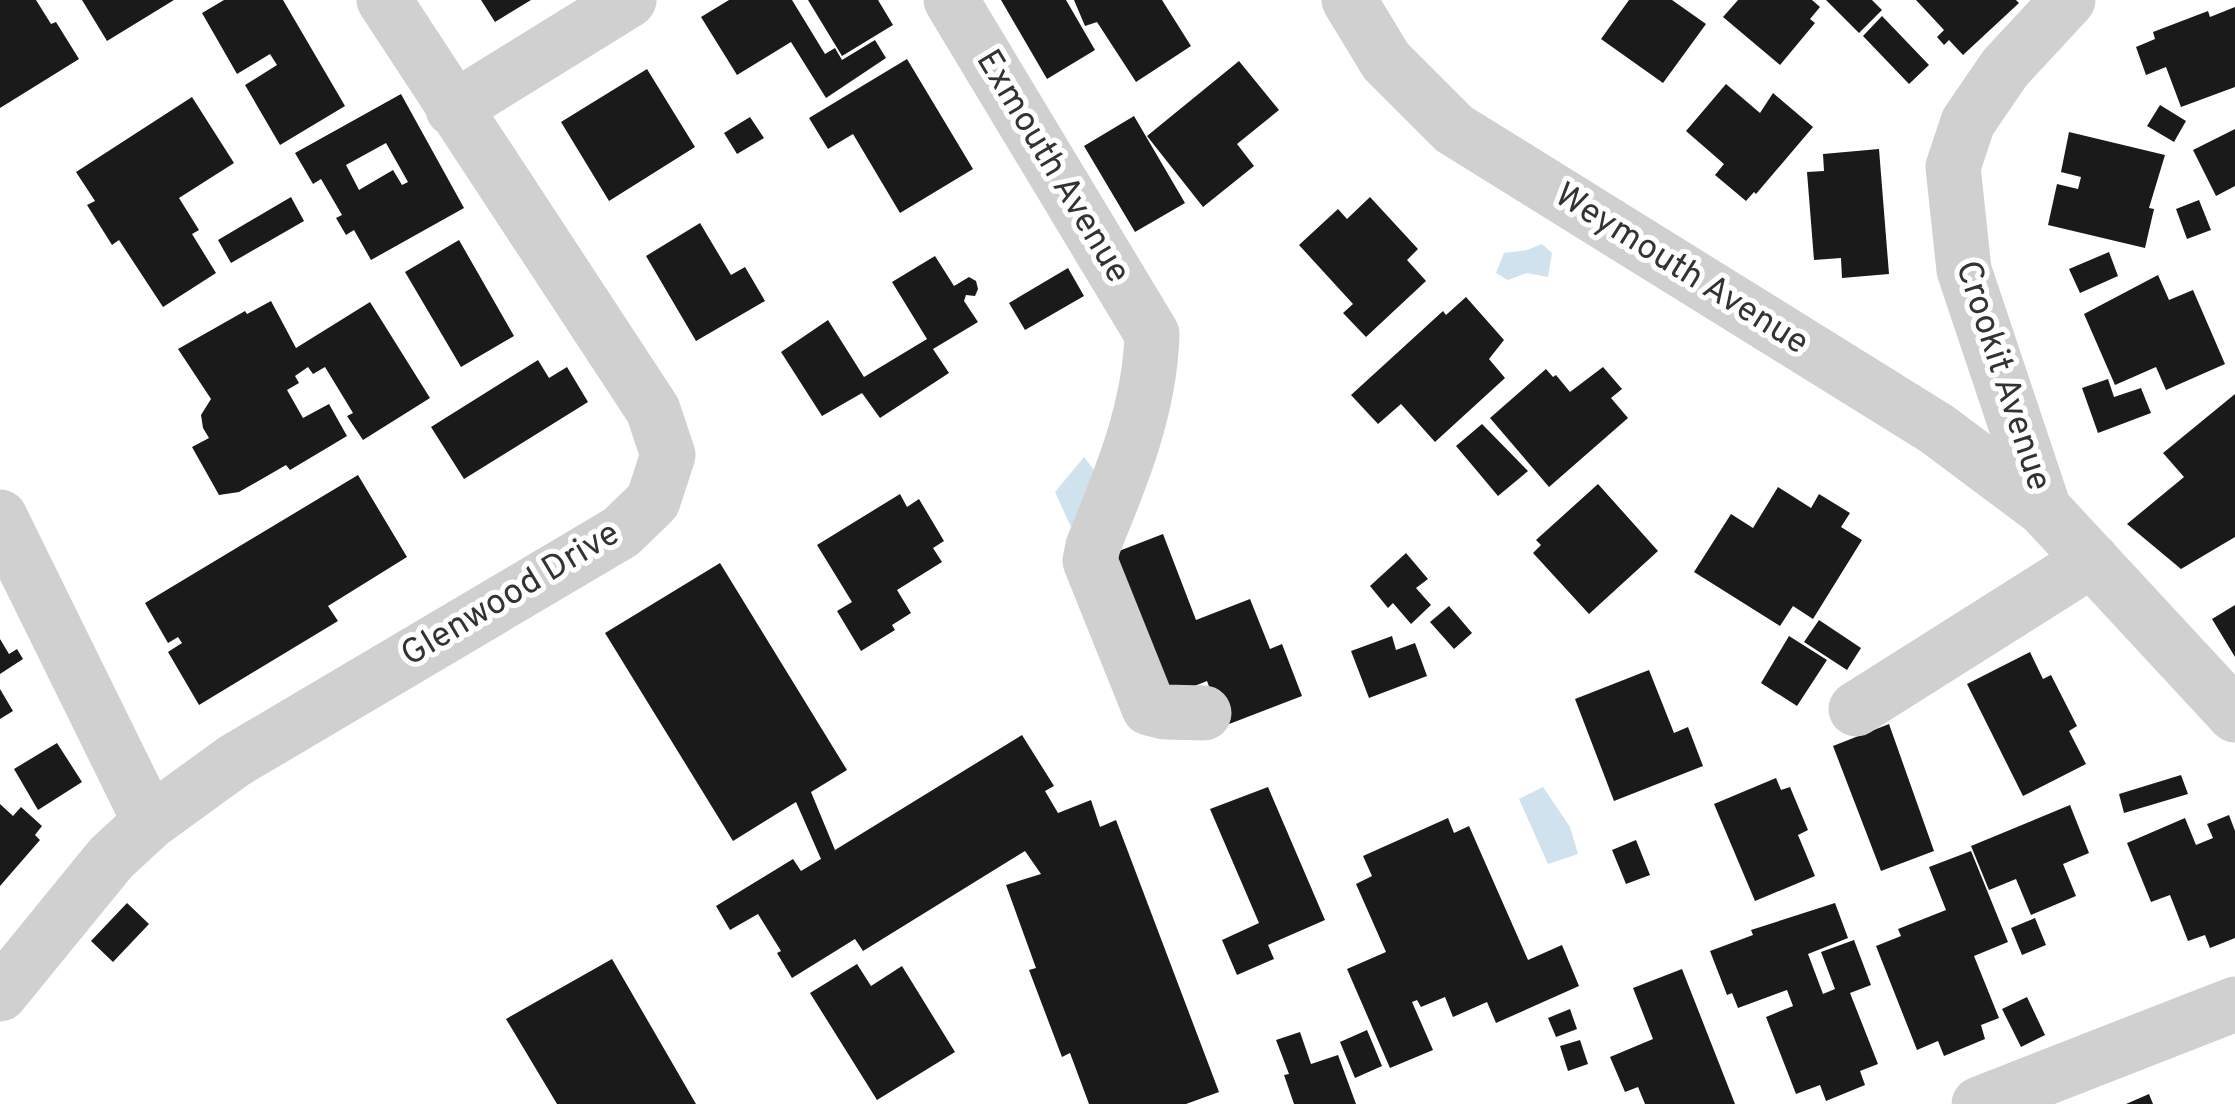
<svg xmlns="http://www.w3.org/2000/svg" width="2235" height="1104" font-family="Overpass,sans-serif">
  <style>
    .water { fill: #cfe2ee }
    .building { fill: #1a1a1a; fill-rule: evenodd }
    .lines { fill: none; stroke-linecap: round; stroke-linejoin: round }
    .minor { stroke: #d0d0d0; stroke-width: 55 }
    .labels { text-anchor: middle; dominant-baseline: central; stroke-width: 10; stroke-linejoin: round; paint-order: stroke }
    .street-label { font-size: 35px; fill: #333; stroke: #fff }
  </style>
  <rect width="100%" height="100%" fill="#fff"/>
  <path class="water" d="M1542,244L1552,253L1548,277L1527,273L1508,280L1496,273L1504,253L1527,250Z
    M1084,457L1098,475L1071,527L1055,492Z
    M1543,787L1570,827L1578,854L1548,864L1519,799Z"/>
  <path class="building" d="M0,0H36L51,24L56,22L79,59L0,108Z
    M82,0H174L107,41Z
    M224,0H283L345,106L280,145L245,85L277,65L270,54L237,74L202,13Z
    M481,0H531L495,22Z
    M729,0H792L825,54L835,48L842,60L875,40L886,58L826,98L791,42L737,75L701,17Z
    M808,0H878L893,25L842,56Z
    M1001,0H1066L1095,50L1047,79Z
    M1074,0H1162L1191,46L1136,82L1097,22L1085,26Z
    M1629,0H1672L1706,24L1663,83L1601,39Z
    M1738,0H1812L1820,7L1810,19L1815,23L1780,65L1723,17Z
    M1826,0H1872L1882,10L1859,33Z
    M1916,0H2016L2019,3L1963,55L1949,40L1944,45L1937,37L1944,30Z
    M2235,7V87L2181,107L2166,67L2146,75L2136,47L2155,39L2153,32L2208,11L2210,17Z
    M1882,16L1929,65L1909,84L1863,36Z
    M907,59L973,169L900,213L853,134L828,149L809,118Z
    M1239,61L1279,110L1237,144L1254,166L1203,207L1147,136Z
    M647,69L695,147L609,201L561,122Z
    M1726,84L1760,113L1773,93L1813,127L1756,194L1754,192L1746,201L1715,175L1724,164L1686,131Z
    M401,94L464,208L371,260L354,230L346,235L336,218L342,215L321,179L313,184L295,153ZM386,143L408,182L402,185L393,170L359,190L346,165Z
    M192,97L234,163L179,198L199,230L192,234L216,273L163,307L119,240L112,245L87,205L95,201L76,172Z
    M2160,105L2186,121L2174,142L2147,126Z
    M1134,116L1185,203L1135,232L1084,146Z
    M750,117L764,138L737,154L724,133Z
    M2235,129V186L2216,196L2193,150Z
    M2069,132L2165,155L2149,208L2154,209L2145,248L2048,225L2057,184L2078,189L2081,177L2061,172Z
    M1879,149L1889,274L1842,278L1841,258L1814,260L1807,172L1824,171L1823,154Z
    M291,197L304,221L231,263L218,240Z
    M1370,197L1418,249L1407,260L1426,281L1366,337L1343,313L1353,304L1299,245L1338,209L1347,219Z
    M2199,200L2211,230L2187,239L2176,209Z
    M700,223L731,275L745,267L765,301L696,341L646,256Z
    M459,240L514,336L461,367L405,272Z
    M2109,252L2118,276L2080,293L2069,269Z
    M935,256L954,286L969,277L976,281L978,289L975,296L966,295L964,301L978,322L933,349L949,373L880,418L862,393L822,416L781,352L828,320L864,377L927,339L892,282Z
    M1068,268L1084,296L1025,330L1009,303Z
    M2158,275L2169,300L2193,290L2225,364L2166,390L2156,367L2115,385L2084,314Z
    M1466,297L1504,340L1489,359L1505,378L1435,442L1401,404L1378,424L1351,395L1443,311L1446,315Z
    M271,301L296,348L370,302L430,398L363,440L347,416L353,413L325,367L313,374L308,367L295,376L299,383L287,390L303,418L329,404L347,436L290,470L286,465L239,492L219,495L192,447L209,438L203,428L201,415L211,399L178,349L245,311L247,314Z
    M538,360L549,378L567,367L588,402L464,479L431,427Z
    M1603,367L1622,389L1611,398L1628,418L1549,487L1490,418L1546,369L1553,377L1556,375L1570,392Z
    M2108,379L2114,397L2141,388L2151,413L2098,433L2082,388Z
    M2235,394V537L2181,569L2127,524L2184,477L2163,453Z
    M1482,424L1528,471L1498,496L1456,446Z
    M358,475L407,557L328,606L338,621L199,705L168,652L182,643L178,637L168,643L145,603Z
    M1598,484L1658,551L1589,614L1533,553L1541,545L1536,540Z
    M1778,487L1811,508L1819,494L1850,513L1841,527L1862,540L1813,619L1793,606L1780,626L1694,572L1731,514L1753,528Z
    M900,494L907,507L919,499L944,541L933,548L942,562L897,590L911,613L892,625L895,630L861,651L837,611L852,602L817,545Z
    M1163,534L1196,620L1250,599L1270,649L1282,644L1302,696L1224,726L1207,681L1172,695L1106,556Z
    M1406,553L1428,579L1416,588L1431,605L1411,624L1393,603L1388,608L1370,586Z
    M720,563L847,770L811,792L835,850L1022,735L1054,786L1045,791L1058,813L1091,800L1100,827L1116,820L1219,1092L1186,1104H1089L1070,1053L1062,1057L1029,970L1036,968L1006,885L1041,874L1025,851L863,951L855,939L792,978L777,953L781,951L758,914L730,930L716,906L793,859L801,871L821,859L796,802L733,841L605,633Z
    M2235,605V657L2212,619Z
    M1449,606L1472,633L1454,649L1430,622Z
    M1819,620L1861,648L1847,670L1804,642Z
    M1392,636L1396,650L1415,643L1427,676L1369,698L1351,651Z
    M1789,636L1827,660L1797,706L1761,683Z
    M0,639L9,654L17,649L23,659L0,674Z
    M2030,652L2043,679L2051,675L2077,726L2069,731L2086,764L2023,796L1967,684Z
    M1649,670L1674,733L1688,727L1703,766L1614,801L1575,699Z
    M0,689L13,711L0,719Z
    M1889,724L1934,851L1881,871L1833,746Z
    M57,743L82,782L38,810L14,769Z
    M2181,775L2188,794L2124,813L2119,794Z
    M1776,778L1781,790L1790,787L1808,830L1798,835L1815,876L1755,901L1714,804Z
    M1268,787L1325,920L1268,945L1274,959L1237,975L1222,940L1259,923L1210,809Z
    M0,804L13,816L21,807L42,826L35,835L40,840L0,886Z
    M2070,805L2089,853L2063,864L2076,896L2031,915L2016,879L1989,890L1971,846Z
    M2229,815L2235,831V938L2210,948L2205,935L2188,941L2170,895L2151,902L2127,843L2185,818L2196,845L2213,838L2207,824Z
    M1448,818L1454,833L1469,826L1528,960L1562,945L1579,986L1496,1023L1487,1002L1453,1017L1445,997L1421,1007L1417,1000L1412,1002L1433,1050L1390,1068L1347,969L1386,952L1356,884L1372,876L1363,856Z
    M1636,840L1650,875L1626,884L1612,850Z
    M1971,851L2008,942L1974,956L1999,1018L1981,1025L1985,1039L1944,1056L1938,1041L1917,1050L1876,946L1901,936L1898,929L1946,910L1929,867Z
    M127,903L149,924L113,962L91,941Z
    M1835,903L1848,938L1808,954L1823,994L1835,989L1821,952L1854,940L1871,985L1850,993L1878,1064L1860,1071L1865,1085L1826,1101L1820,1085L1796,1094L1766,1017L1793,1006L1787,990L1738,1008L1732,993L1727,995L1710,951L1753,935L1751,930Z
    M2035,918L2046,945L2022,955L2011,928Z
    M612,959L696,1104H557L506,1019Z
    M857,964L871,986L902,966L955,1052L877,1100L810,993Z
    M1682,969L1735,1104H1645L1638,1087L1625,1092L1610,1057L1653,1039L1633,988Z
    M2027,997L2045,1035L2021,1047L2002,1009Z
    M1570,1009L1577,1029L1556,1037L1548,1018Z
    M1367,1030L1382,1066L1355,1078L1340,1042Z
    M1300,1032L1311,1064L1338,1055L1356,1104H1294L1284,1075L1289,1074L1276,1040Z
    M1580,1040L1588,1064L1568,1071L1560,1046Z
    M2149,1094L2153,1104H2126Z"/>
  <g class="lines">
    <path class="minor" d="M951,0L1152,334C1150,409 1121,478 1093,546L1090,561L1149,708L1165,712L1204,713
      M1349,0L1386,61L1454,129L1937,429L2044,509
      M2068,0L2005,68L1968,122L1953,167L1964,270L2044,509L2235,715
      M453,109L629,0
      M0,517L150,822
      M1856,709L2092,560
      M0,994L111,858L150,822L234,761L621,532L653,501L668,455L653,410L384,0
      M1979,1104L2235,1004"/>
  </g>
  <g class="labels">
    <g class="street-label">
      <text transform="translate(1052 167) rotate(59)">Exmouth Avenue</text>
      <text transform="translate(1681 270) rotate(32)">Weymouth Avenue</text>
      <text transform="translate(2002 376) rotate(72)">Crookit Avenue</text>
      <text transform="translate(511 595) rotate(-31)">Glenwood Drive</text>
    </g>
  </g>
</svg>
